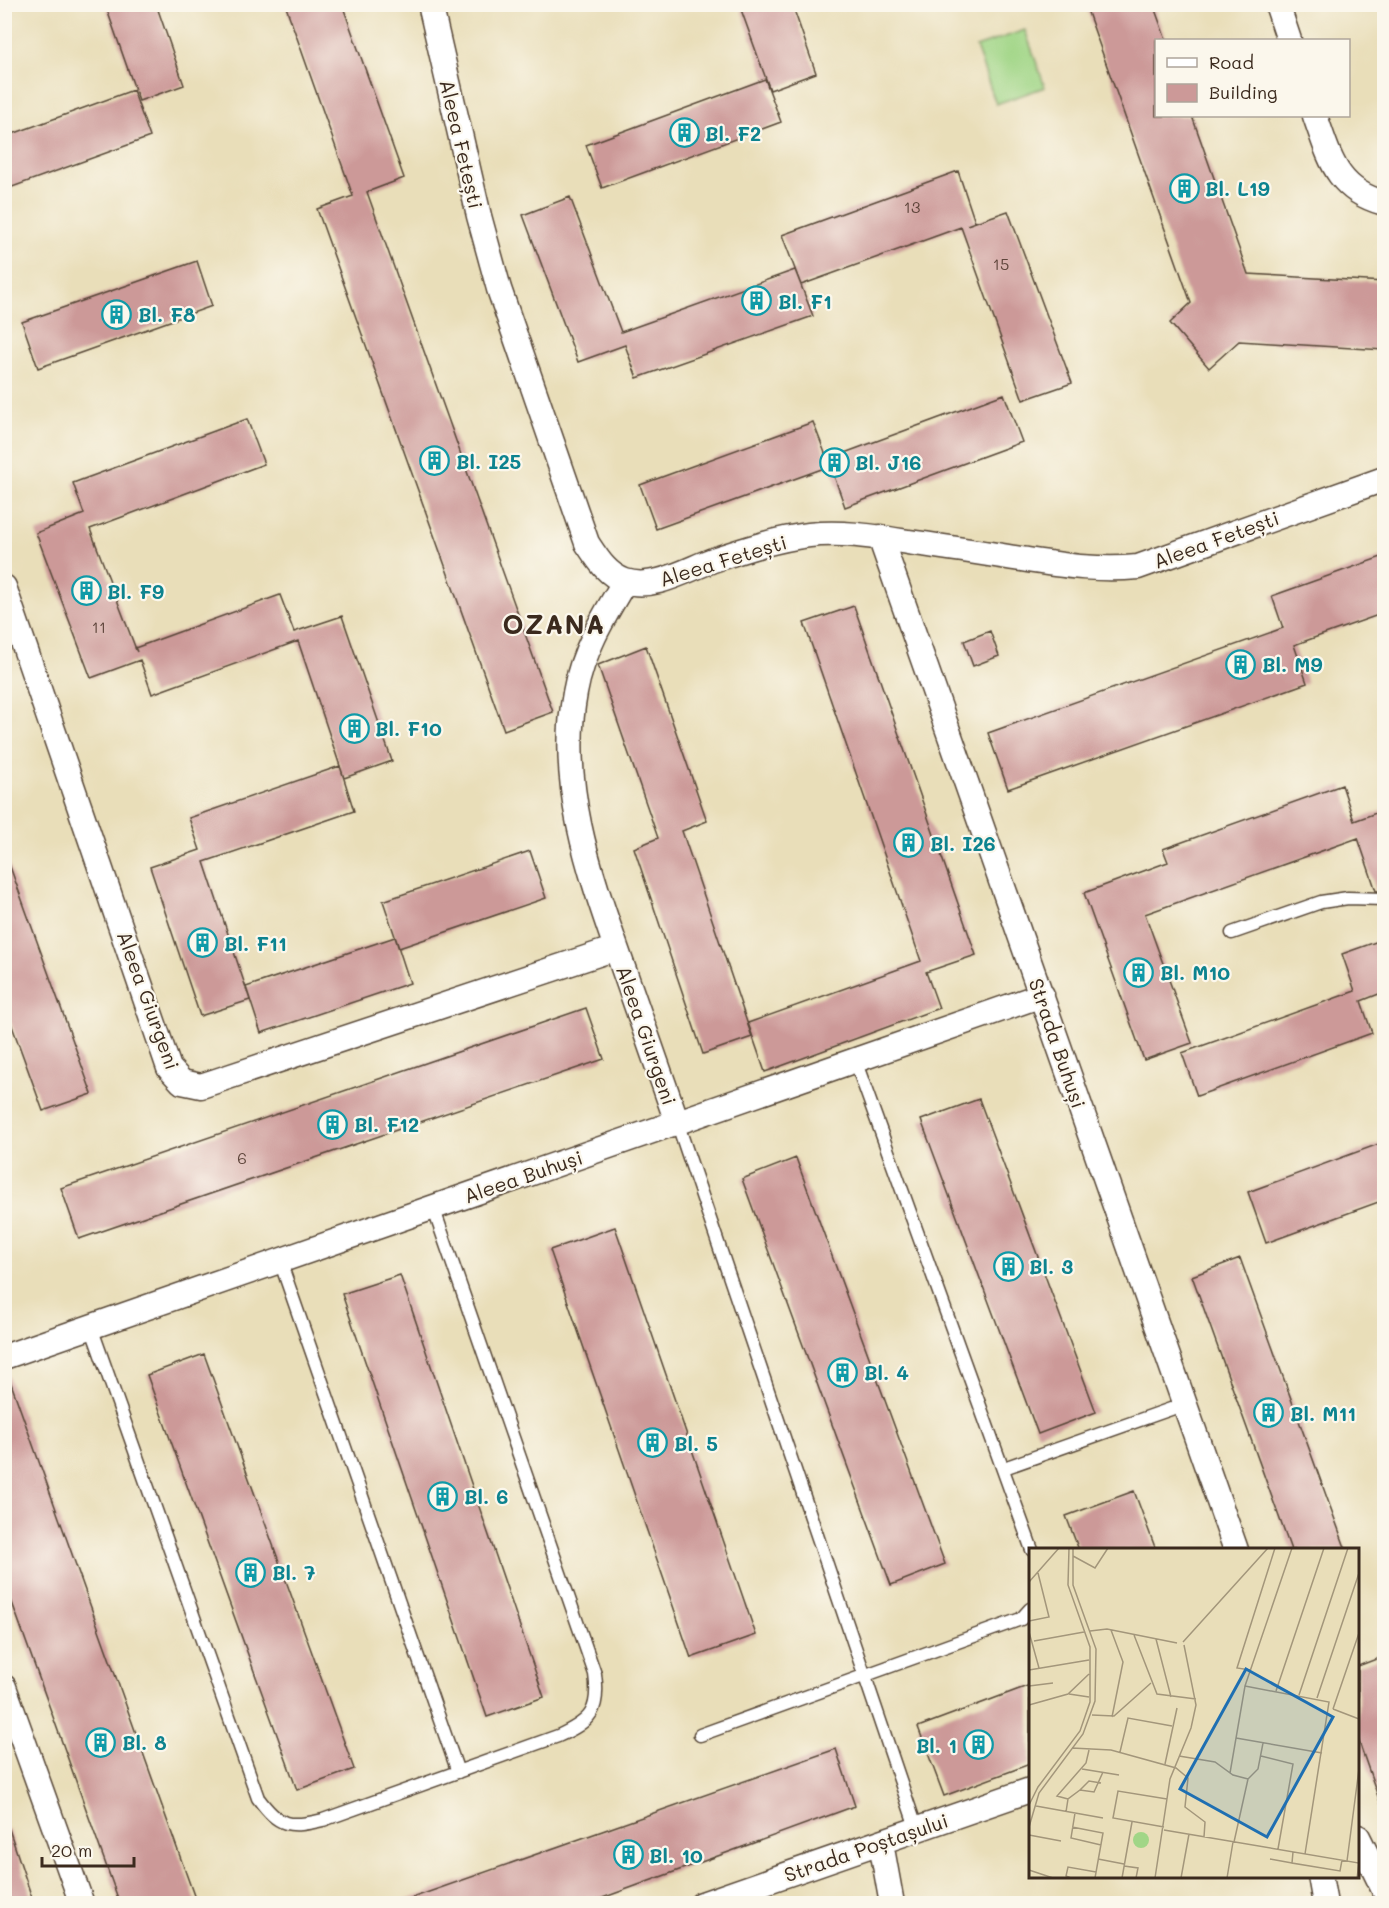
<svg xmlns="http://www.w3.org/2000/svg" width="1389" height="1908" font-family="Mali,sans-serif">
  <style>
    .green { fill: #a1d687; stroke: #6e8052; stroke-width: 1.5 }
    .building { fill: #cc9998 }
    .lines { fill: none; stroke-linecap: round; stroke-linejoin: round }
    .lane-casing { stroke: #554535; stroke-width: 15 }
    .street-casing { stroke: #554535; stroke-width: 27 }
    .lane { stroke: #fff; stroke-width: 12 }
    .street { stroke: #fff; stroke-width: 24 }
    .labels { text-anchor: middle; dominant-baseline: central; stroke-width: 4.5; stroke-linejoin: round; paint-order: stroke }
    .number-label { font-size: 16px; fill: #5f463c }
    .culture-label { font-size: 20px; font-weight: bold; fill: #0d838f; stroke: #fbf7ec; text-anchor: start }
    .street-label { font-size: 20px; fill: #3b2a1e; stroke: #fbf7ec }
    .district-label { font-size: 26px; font-weight: bold; letter-spacing: 1.5px; fill: #3b2a1e; stroke: #fbf7ec }
    .inset-road { fill: none; stroke: #a3967b; stroke-width: 1.5 }
    .view { fill: #1f6fb2; fill-opacity: 0.15; stroke: #1f6fb2; stroke-width: 3 }
    .inset-edge { fill: none; stroke: #3b2a1e; stroke-width: 3 }
  </style>
  <rect width="100%" height="100%" fill="#fbf7ec"/>
  <filter id="ink" filterUnits="userSpaceOnUse"><feTurbulence type="fractalNoise" baseFrequency=".0167" numOctaves="2"/><feDisplacementMap in="SourceGraphic" scale="12" xChannelSelector="R" yChannelSelector="G"/><feConvolveMatrix kernelMatrix="1 2 1 2 8 2 1 2 1" color-interpolation-filters="sRGB"/></filter>
  <filter id="wash" filterUnits="userSpaceOnUse"><feTurbulence type="fractalNoise" baseFrequency=".008" numOctaves="4" result="noise"/><feDisplacementMap in="SourceGraphic" scale="24" xChannelSelector="R" yChannelSelector="G"/><feGaussianBlur stdDeviation="1.35" result="paint"/><feColorMatrix in="noise" values="0 0 0 0 0 0 0 0 0 0 0 0 0 0 0 0 0 1.4 0 .05"/><feComposite in="paint" operator="in"/></filter>
  <g filter="url(#wash)">
    <rect width="100%" height="100%" fill="#e9deb9"/>
    <path class="green" d="M1025,30L1045,87L996,104L976,47Z"/>
    <g id="blocks">
      <path class="building" d="M105,4H156L184,85L139,101Z
        M285,4H342L404,178L367,192L553,712L504,730L317,209L353,196Z
        M739,4H792L816,73L770,90Z
        M1085,4H1153L1166,40H1156V116H1192L1248,274L1384,282V350L1239,341L1209,368L1170,323L1191,303Z
        M765,79L781,122L602,188L586,145Z
        M133,90L150,137L4,190V137Z
        M958,171L975,222L967,225L1008,211L1072,383L1023,400L961,227L801,285L782,235Z
        M570,197L621,332L795,270L813,316L637,378L625,345L578,362L523,215Z
        M197,261L212,306L38,368L22,322Z
        M1004,394L1022,442L845,507L828,459Z
        M247,419L264,464L90,529L137,652L135,648L280,595L294,632L342,616L392,761L344,778L298,641L152,694L140,660L91,678L36,533L84,514L73,483Z
        M813,422L830,466L656,529L640,485Z
        M1384,556V613L1294,645L1307,683L1008,789L988,733L1283,628L1272,596Z
        M854,606L976,955L926,972L939,1008L765,1072L748,1023L921,961L804,623Z
        M990,631L999,656L973,666L964,641Z
        M646,646L707,821L682,831L752,1037L703,1054L634,848L658,838L598,665Z
        M340,766L354,811L204,862L250,1000L200,1016L150,867L200,850L189,818Z
        M1342,785L1354,821L1384,810V891H1376L1358,838L1145,914L1192,1043L1144,1060L1084,893L1168,862L1163,849Z
        M530,851L546,898L399,948L383,901Z
        M4,861H8L92,1094L43,1111L4,1004Z
        M395,937L410,983L261,1033L246,987Z
        M1384,939V992L1361,1001L1372,1033L1197,1096L1182,1053L1355,991L1342,954Z
        M586,1008L604,1059L79,1239L61,1188Z
        M979,1099L1096,1412L1038,1434L921,1120Z
        M1384,1142V1200L1266,1243L1248,1192Z
        M796,1158L945,1564L891,1585L742,1179Z
        M615,1227L756,1635L691,1658L550,1250Z
        M1240,1258L1327,1498L1346,1550H1291L1192,1276Z
        M400,1275L544,1697L487,1717L342,1294Z
        M204,1354L354,1769L297,1790L147,1375Z
        M8,1375L197,1904H120L4,1580V1376Z
        M1134,1491L1156,1550H1079L1066,1516Z
        M1384,1656V1805H1381L1358,1739V1666Z
        M1030,1685V1764L944,1796L918,1727Z
        M836,1749L855,1806L586,1904H407L406,1900Z
        M9,1829L34,1904H4V1830Z"/>
    </g>
  </g>
  <g filter="url(#ink)">
    <use href="#blocks" fill-opacity="0" stroke="#554535" stroke-width="1.5"/>
    <g class="lines">
      <defs>
        <path id="lane" d="M1232,933L1321,902L1348,898L1384,899
          M855,1060L1032,1550
          M677,1122L917,1830
          M280,1261L458,1772
          M91,1327L258,1798C279,1827 289,1828 323,1820L558,1736C591,1721 600,1711 595,1674L433,1207
          M1004,1468L1185,1404
          M700,1735L1021,1619L1030,1609"/>
        <path id="street" d="M430,4L479,216L499,289L587,543C597,558 607,575 625,581C654,591 689,568 716,559C746,549 777,539 809,535C842,531 876,537 908,542C946,547 983,553 1021,559C1062,565 1096,571 1138,567L1384,479
          M1277,4L1289,40
          M1315,116C1330,158 1336,190 1384,203
          M880,537L1236,1550
          M625,581C604,616 582,652 575,693C558,785 590,873 620,959C639,1013 658,1068 677,1122
          M4,587L169,1068L182,1082L201,1086L616,948
          M4,1357L1042,995
          M4,1687L82,1904
          M1358,1837L1384,1890
          M881,1843L892,1904
          M1320,1876L1325,1904
          M702,1904L1030,1790"/>
      </defs>
      <use href="#lane" class="lane-casing"/>
      <use href="#street" class="street-casing"/>
      <use href="#lane" class="lane"/>
      <use href="#street" class="street"/>
    </g>
  </g>
  <defs>
    <symbol id="building-ring" viewBox="-11 -11 22 22"><circle r="9.5" fill="#fbf7ec" stroke="#0f9aa8" stroke-width="1.5"/><path d="M-4-6H4V6H1V3H-1V6H-4ZM-2.5-4.3h1.7v1.8h-1.7ZM.8-4.3h1.7v1.8H.8ZM-2.5-1h1.7V.8h-1.7ZM.8-1h1.7V.8H.8Z" fill="#0f9aa8"/></symbol>
  </defs>
  <g fill-rule="evenodd">
    <use href="#building-ring" x="668" y="116" width="33" height="33"/>
    <use href="#building-ring" x="1168" y="172" width="33" height="33"/>
    <use href="#building-ring" x="740" y="284" width="33" height="33"/>
    <use href="#building-ring" x="100" y="298" width="33" height="33"/>
    <use href="#building-ring" x="418" y="444" width="33" height="33"/>
    <use href="#building-ring" x="818" y="446" width="33" height="33"/>
    <use href="#building-ring" x="70" y="574" width="33" height="33"/>
    <use href="#building-ring" x="1224" y="648" width="33" height="33"/>
    <use href="#building-ring" x="338" y="712" width="33" height="33"/>
    <use href="#building-ring" x="892" y="826" width="33" height="33"/>
    <use href="#building-ring" x="186" y="926" width="33" height="33"/>
    <use href="#building-ring" x="1122" y="956" width="33" height="33"/>
    <use href="#building-ring" x="316" y="1108" width="33" height="33"/>
    <use href="#building-ring" x="992" y="1250" width="33" height="33"/>
    <use href="#building-ring" x="826" y="1356" width="33" height="33"/>
    <use href="#building-ring" x="1252" y="1396" width="33" height="33"/>
    <use href="#building-ring" x="636" y="1426" width="33" height="33"/>
    <use href="#building-ring" x="426" y="1480" width="33" height="33"/>
    <use href="#building-ring" x="234" y="1556" width="33" height="33"/>
    <use href="#building-ring" x="84" y="1726" width="33" height="33"/>
    <use href="#building-ring" x="962" y="1728" width="33" height="33"/>
    <use href="#building-ring" x="612" y="1838" width="33" height="33"/>
  </g>
  <g class="labels">
    <g class="number-label">
      <text x="912" y="206">13</text>
      <text x="1001" y="263">15</text>
      <text x="99" y="626">11</text>
      <text x="242" y="1157">6</text>
    </g>
    <g class="culture-label">
      <text x="705" y="133">Bl. F2</text>
      <text x="1205" y="188">Bl. L19</text>
      <text x="778" y="301">Bl. F1</text>
      <text x="138" y="314">Bl. F8</text>
      <text x="456" y="461">Bl. I25</text>
      <text x="855" y="462">Bl. J16</text>
      <text x="107" y="591">Bl. F9</text>
      <text x="1262" y="664">Bl. M9</text>
      <text x="375" y="728">Bl. F10</text>
      <text x="930" y="843">Bl. I26</text>
      <text x="224" y="943">Bl. F11</text>
      <text x="1160" y="972">Bl. M10</text>
      <text x="354" y="1124">Bl. F12</text>
      <text x="1029" y="1266">Bl. 3</text>
      <text x="864" y="1372">Bl. 4</text>
      <text x="1290" y="1413">Bl. M11</text>
      <text x="674" y="1443">Bl. 5</text>
      <text x="464" y="1496">Bl. 6</text>
      <text x="272" y="1572">Bl. 7</text>
      <text x="122" y="1742">Bl. 8</text>
      <text x="957" y="1745" text-anchor="end">Bl. 1</text>
      <text x="649" y="1855">Bl. 10</text>
    </g>
    <g class="street-label">
      <text transform="translate(462 144) rotate(77)">Aleea Fetești</text>
      <text transform="translate(1216 539) rotate(-20)">Aleea Fetești</text>
      <text transform="translate(723 560) rotate(-17)">Aleea Fetești</text>
      <text transform="translate(149 1000) rotate(70)">Aleea Giurgeni</text>
      <text transform="translate(647 1035) rotate(71)">Aleea Giurgeni</text>
      <text transform="translate(1058 1043) rotate(71)">Strada Buhuși</text>
      <text transform="translate(523 1176) rotate(-19)">Aleea Buhuși</text>
      <text transform="translate(866 1847) rotate(-19)">Strada Poștașului</text>
    </g>
    <g class="district-label">
      <text x="554" y="624">OZANA</text>
    </g>
  </g>
  <g transform="translate(1029 1548)">
    <rect width="330" height="330" fill="#e9deb9"/>
    <path d="M104 292a8 8 0 1 1 16 0a8 8 0 1 1-16 0Z" fill="#a1d687"/>
    <path class="inset-road" d="M44,8L66,20L79,0M0,34L30,0M0,73L20,69L9,25M82,82L94,114L83,169M61,83L78,81L148,95M0,84L10,120M105,87L128,146L167,151M127,91L142,149M5,93L55,84M154,94L239,0M0,122L60,112M221,122L208,120L246,0M0,138L24,135M216,138L300,154L276,306M247,143L295,0M40,146L60,149M270,147L319,0M288,150L330,25M0,157L39,146L60,126M304,161L330,85M304,161L330,171M63,167L85,168L122,135M207,190L293,205M43,200L82,202L147,220L159,230L156,259L176,274L175,289M91,204L99,170L143,178M150,208L186,214L204,227L219,231M232,208L264,216L249,301M136,216L148,160M53,221L90,227M201,225L216,138L263,0M219,231L229,221L234,195M51,242L60,233L72,235M39,251L28,248L57,215L60,202M0,257L9,239L51,183L61,154V99L39,37L40,0M7,258L74,270M37,264L39,251L51,242L65,244L74,224M46,265L42,290L72,297M0,279L10,245L54,186L66,153L67,101L44,37V0M43,279L74,285L66,330M135,279L84,270L89,243L138,251M135,282L330,315L328,330M0,287L32,293M205,294L219,231M264,304L263,315L311,323L313,312M69,311L95,316M241,311L263,315M318,313L330,221M95,318L109,320L107,330M0,322L24,330M42,330L37,328L39,319L67,324M93,330L103,274M126,330L141,231L162,180L167,157L155,97M152,330L160,286M198,330L204,294"/>
    <path class="view" d="M217,121L304,169L238,289L151,241Z"/>
    <rect width="330" height="330" class="inset-edge"/>
  </g>
  <rect width="1389" height="1908" fill="none" stroke="#fbf7ec" stroke-width="24"/>
  <rect x="1155" y="39" width="195" height="78" fill="#fbf7ec" stroke="#aea59a" stroke-width="1.5"/>
  <rect x="1167" y="58" width="30" height="9" fill="#ffffff" stroke="#aea59a" stroke-width="1.5"/>
  <text x="1209" y="69" font-size="18" fill="#3b2a1e">Road</text>
  <rect x="1167" y="84" width="30" height="18" fill="#cc9998" stroke="#aea59a" stroke-width="1.5"/>
  <text x="1209" y="99" font-size="18" fill="#3b2a1e">Building</text>
  <path d="M42 1857v9h92v-9" fill="none" stroke="#3b2a1e" stroke-width="3"/>
  <text x="51" y="1857" font-size="18" fill="#3b2a1e" stroke="#fbf7ec" stroke-width="4.5" paint-order="stroke">20 m</text>
</svg>
